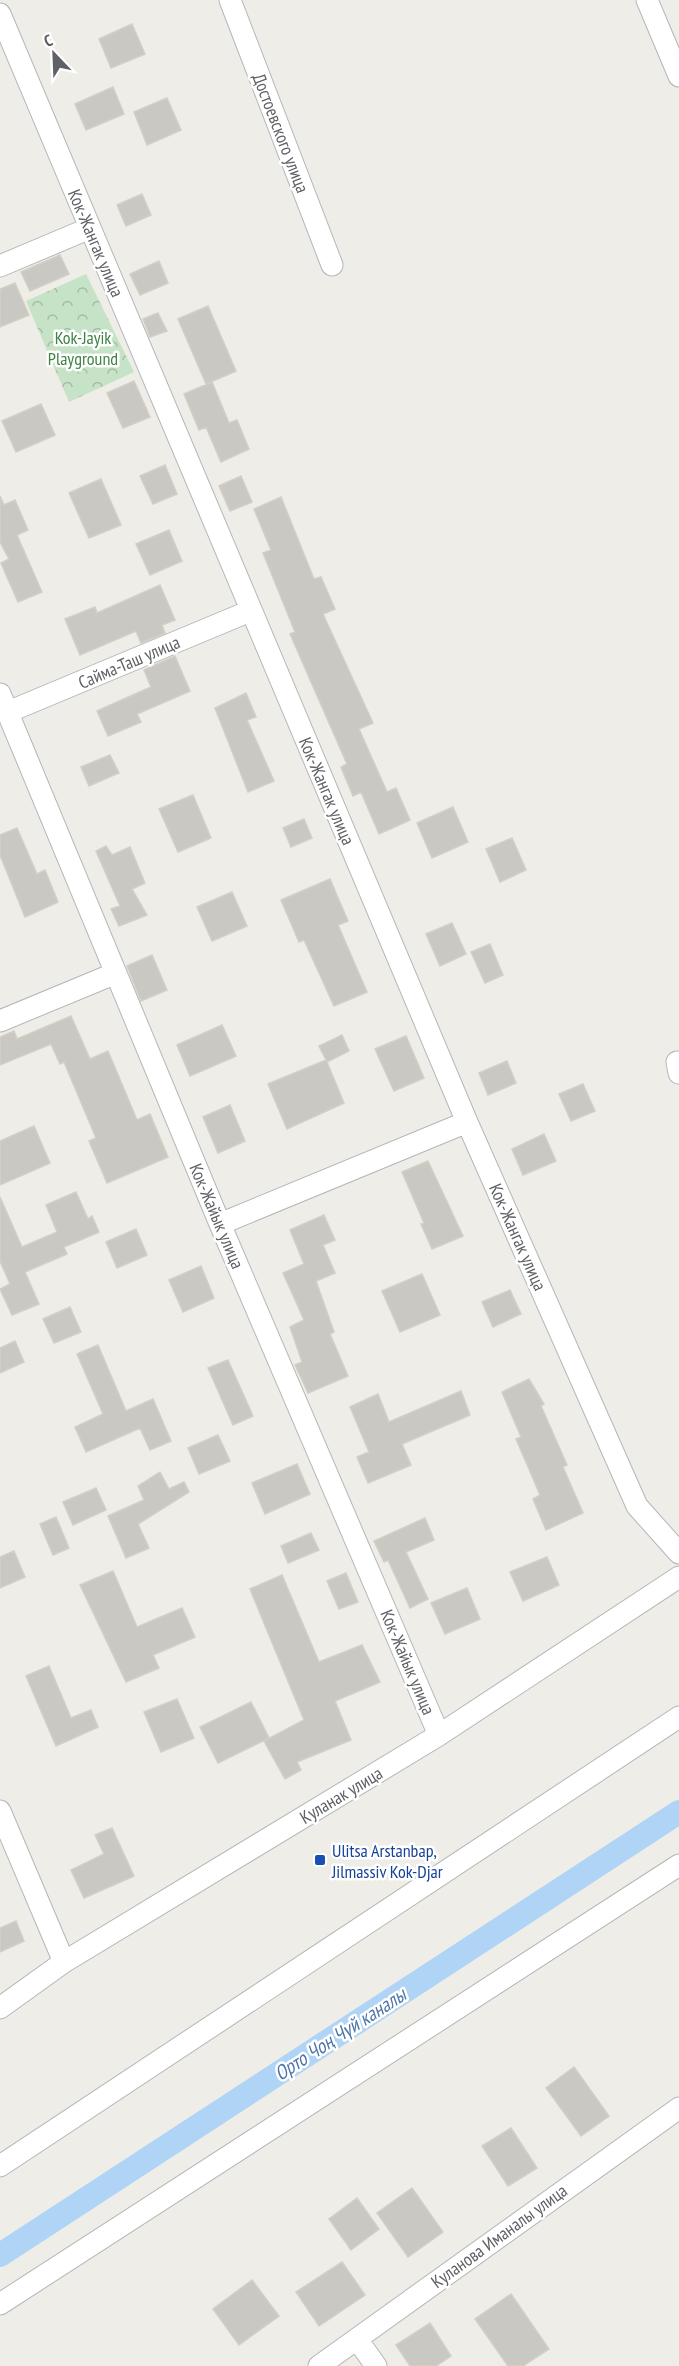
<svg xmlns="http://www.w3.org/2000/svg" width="679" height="2366" font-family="'PT Sans Narrow',sans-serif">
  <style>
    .park { fill: url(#park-crowns) }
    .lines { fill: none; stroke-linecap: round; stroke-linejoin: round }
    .canal { stroke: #afd4f6; stroke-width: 24 }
    .building { fill: #cac8c3; stroke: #d3cfc5; stroke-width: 1.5 }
    .minor-casing { stroke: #b4b6ba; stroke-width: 23 }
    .minor { stroke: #fff; stroke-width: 21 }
    .transit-dot { fill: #1a4fb4; stroke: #fff; stroke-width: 2 }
    .labels { text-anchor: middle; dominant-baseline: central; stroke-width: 5; stroke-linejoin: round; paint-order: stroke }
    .street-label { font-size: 18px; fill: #5e6165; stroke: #fff }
    .park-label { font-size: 18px; fill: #3f8346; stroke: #fff }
    .transit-label { font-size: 18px; fill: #164399; stroke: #fff; text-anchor: start }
    .water-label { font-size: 20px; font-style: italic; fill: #4d75a7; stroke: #fff }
  </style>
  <defs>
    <pattern id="park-crowns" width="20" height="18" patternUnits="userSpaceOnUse" patternTransform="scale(1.5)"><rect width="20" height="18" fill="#c6e3c7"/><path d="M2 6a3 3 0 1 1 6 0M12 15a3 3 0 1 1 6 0" fill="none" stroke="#a4bba5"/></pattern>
  </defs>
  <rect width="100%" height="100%" fill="#efede7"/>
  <path class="park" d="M86,274L134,372L69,402L26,301Z"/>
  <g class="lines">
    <path class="canal" d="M0,2255L679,1812"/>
  </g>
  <path class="building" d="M132,24L145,54L111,68L99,39Z
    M113,87L124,114L86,130L75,104Z
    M167,98L181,130L147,145L134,112Z
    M142,194L151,215L126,226L117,205Z
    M60,255L69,274L30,291L21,272Z
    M159,261L168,283L140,295L130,274Z
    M15,283L29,315L0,327V289Z
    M208,306L236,371L206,384L178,319Z
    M158,313L167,331L150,337L143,319Z
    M134,381L150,417L123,428L107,393Z
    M212,382L229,423L237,420L249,449L221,462L206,427L199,430L184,394Z
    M41,404L55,435L16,452L2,421Z
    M165,465L177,494L153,504L140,476Z
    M241,476L252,502L230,511L219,486Z
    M101,479L121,525L89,538L69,493Z
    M0,496L4,505L15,500L28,530L17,535L42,592L18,602L1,563L9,559L0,542Z
    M281,497L314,579L321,577L335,609L323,614L373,723L359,729L387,792L396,788L410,820L379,834L361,792L353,796L341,767L347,764L290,634L295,632L263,553L271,550L254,509Z
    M169,530L182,561L150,575L136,544Z
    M160,585L175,620L162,625L165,633L141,643L136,631L80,655L65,619L95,607L97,613Z
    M175,656L190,691L137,714L141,722L108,736L97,711L151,687L144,670Z
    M246,693L256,717L247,720L274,781L248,792L215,708Z
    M110,755L119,773L89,786L81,767Z
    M193,795L211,838L178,852L159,809Z
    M453,807L468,842L432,858L417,823Z
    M304,819L312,838L291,847L283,828Z
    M17,828L37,874L45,870L58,902L25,917L0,855V835Z
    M512,838L526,870L500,882L486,849Z
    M106,846L112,855L130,847L145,883L132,889L147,915L119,926L111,909L120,906L96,851Z
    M330,879L348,921L338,925L367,992L334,1006L304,940L299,942L281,900Z
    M232,892L247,926L212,941L197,907Z
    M452,923L466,954L440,966L426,934Z
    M490,944L503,975L485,983L471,952Z
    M152,955L167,990L141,1001L127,966Z
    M71,1016L90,1059L108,1051L137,1120L150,1114L168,1157L107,1183L89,1141L96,1138L64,1062L60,1064L51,1044L0,1065V1037L14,1031L17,1039Z
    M222,1025L236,1056L190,1076L177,1045Z
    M342,1035L349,1051L327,1062L344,1103L287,1129L268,1084L326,1060L319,1046Z
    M406,1036L424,1078L394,1091L375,1049Z
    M507,1061L516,1083L488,1095L479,1073Z
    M583,1084L595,1111L571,1121L559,1094Z
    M230,1105L245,1141L218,1153L203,1117Z
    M34,1126L50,1163L0,1185V1141Z
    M544,1134L556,1161L523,1175L512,1149Z
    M428,1161L463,1236L432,1249L421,1224L424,1223L402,1172Z
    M76,1192L88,1219L92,1216L99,1232L64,1247L67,1254L25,1272L39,1304L12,1315L0,1289L10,1284L0,1261V1197L22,1247L57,1232L46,1205Z
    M324,1215L335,1240L323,1245L335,1273L316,1281L334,1332L330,1334L348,1376L308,1393L295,1365L302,1362L290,1327L304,1320L283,1273L304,1264L290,1230Z
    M136,1229L147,1255L117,1268L106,1242Z
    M201,1266L214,1298L183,1312L169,1280Z
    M422,1274L440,1315L400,1332L382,1291Z
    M510,1290L521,1314L493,1327L482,1302Z
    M70,1307L81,1332L54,1343L43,1319Z
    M15,1341L24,1362L0,1373V1348Z
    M98,1345L126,1411L153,1399L171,1441L150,1450L140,1428L86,1452L75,1427L103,1414L77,1354Z
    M228,1360L253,1416L233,1425L208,1368Z
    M529,1379L544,1404L541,1406L567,1465L563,1467L583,1513L546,1530L533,1499L540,1495L516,1439L521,1437L502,1392Z
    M461,1391L470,1415L402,1444L411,1465L368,1483L357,1457L369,1452L350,1407L378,1394L389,1422Z
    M218,1435L230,1461L199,1474L188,1448Z
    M297,1464L310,1494L265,1514L252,1483Z
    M160,1472L169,1489L184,1482L189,1492L138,1524L149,1548L126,1558L108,1516L144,1500L138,1486Z
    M96,1488L106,1510L73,1525L63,1502Z
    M56,1517L69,1548L53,1555L40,1524Z
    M425,1518L434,1540L406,1552L428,1599L410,1608L388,1560L384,1562L374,1541Z
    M311,1533L319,1550L288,1563L281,1546Z
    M14,1551L25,1577L0,1588V1557Z
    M547,1557L559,1585L523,1601L510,1572Z
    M113,1571L137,1627L182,1608L195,1637L153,1655L159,1668L126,1682L80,1585Z
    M346,1573L358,1602L339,1609L327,1581Z
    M282,1575L319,1662L362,1645L380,1682L335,1701L351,1740L297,1762L301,1770L285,1779L264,1741L304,1720L250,1589Z
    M467,1588L480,1619L445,1634L431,1603Z
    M49,1666L71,1718L91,1710L98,1727L56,1746L26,1676Z
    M177,1699L194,1738L161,1752L144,1712Z
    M251,1702L269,1738L218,1763L200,1727Z
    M112,1828L134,1876L84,1898L71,1870L104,1854L95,1835Z
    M16,1921L24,1941L0,1952V1928Z
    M574,2067L609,2116L581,2136L546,2088Z
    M511,2128L537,2168L508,2186L482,2146Z
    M412,2188L443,2232L408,2257L377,2213Z
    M357,2198L379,2229L351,2250L329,2219Z
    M342,2262L365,2295L319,2326L296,2292Z
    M252,2280L279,2316L239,2345L213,2309Z
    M511,2294L549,2349L523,2366H508L475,2319Z
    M430,2323L451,2356L436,2366H410L396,2345Z"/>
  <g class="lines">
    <defs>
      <path id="minor" d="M230,0L332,265
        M647,0L679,76
        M0,14L467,1122L637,1506L679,1553
        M0,266L90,228
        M0,694L220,1224L439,1735
        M8,712L250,611
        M0,1021L116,973
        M677,1062L679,1073
        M220,1224L467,1122
        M0,1811L64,1962
        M0,2008L64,1962L439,1735L679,1577
        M0,2166L679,1717
        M0,2304L679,1865
        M357,2339L376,2366
        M319,2366L679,2108"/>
    </defs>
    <use href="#minor" class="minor-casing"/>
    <use href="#minor" class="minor"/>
  </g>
  <rect class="transit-dot" x="314" y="1854" width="12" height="12" rx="3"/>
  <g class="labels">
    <g class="street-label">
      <text transform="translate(281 133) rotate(69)">Достоевского улица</text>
      <text transform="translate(96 243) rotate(67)">Кок-Жангак улица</text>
      <text transform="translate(129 662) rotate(-23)">Сайма-Таш улица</text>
      <text transform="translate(327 791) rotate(67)">Кок-Жангак улица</text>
      <text transform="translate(217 1216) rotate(67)">Кок-Жайык улица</text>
      <text transform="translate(518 1237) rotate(66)">Кок-Жангак улица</text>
      <text transform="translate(408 1662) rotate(67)">Кок-Жайык улица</text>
      <text transform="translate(341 1795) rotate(-31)">Куланак улица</text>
      <text transform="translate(499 2236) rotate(-36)">Куланова Иманалы улица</text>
    </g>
    <g class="park-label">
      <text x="83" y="337">Kok-Jayik<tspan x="83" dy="21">Playground</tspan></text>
    </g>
    <g class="transit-label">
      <text x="332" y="1850">Ulitsa Arstanbap,<tspan x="332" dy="21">Jilmassiv Kok-Djar</tspan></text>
    </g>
    <g class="water-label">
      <text transform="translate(340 2034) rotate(-33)">Орто Чоң Чүй каналы</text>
    </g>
  </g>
  <g transform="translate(54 54) rotate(337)" stroke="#ffffff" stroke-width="4.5" paint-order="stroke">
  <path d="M0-4.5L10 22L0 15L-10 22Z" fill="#5e6165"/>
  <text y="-9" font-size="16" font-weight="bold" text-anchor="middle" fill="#5e6165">С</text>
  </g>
</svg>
